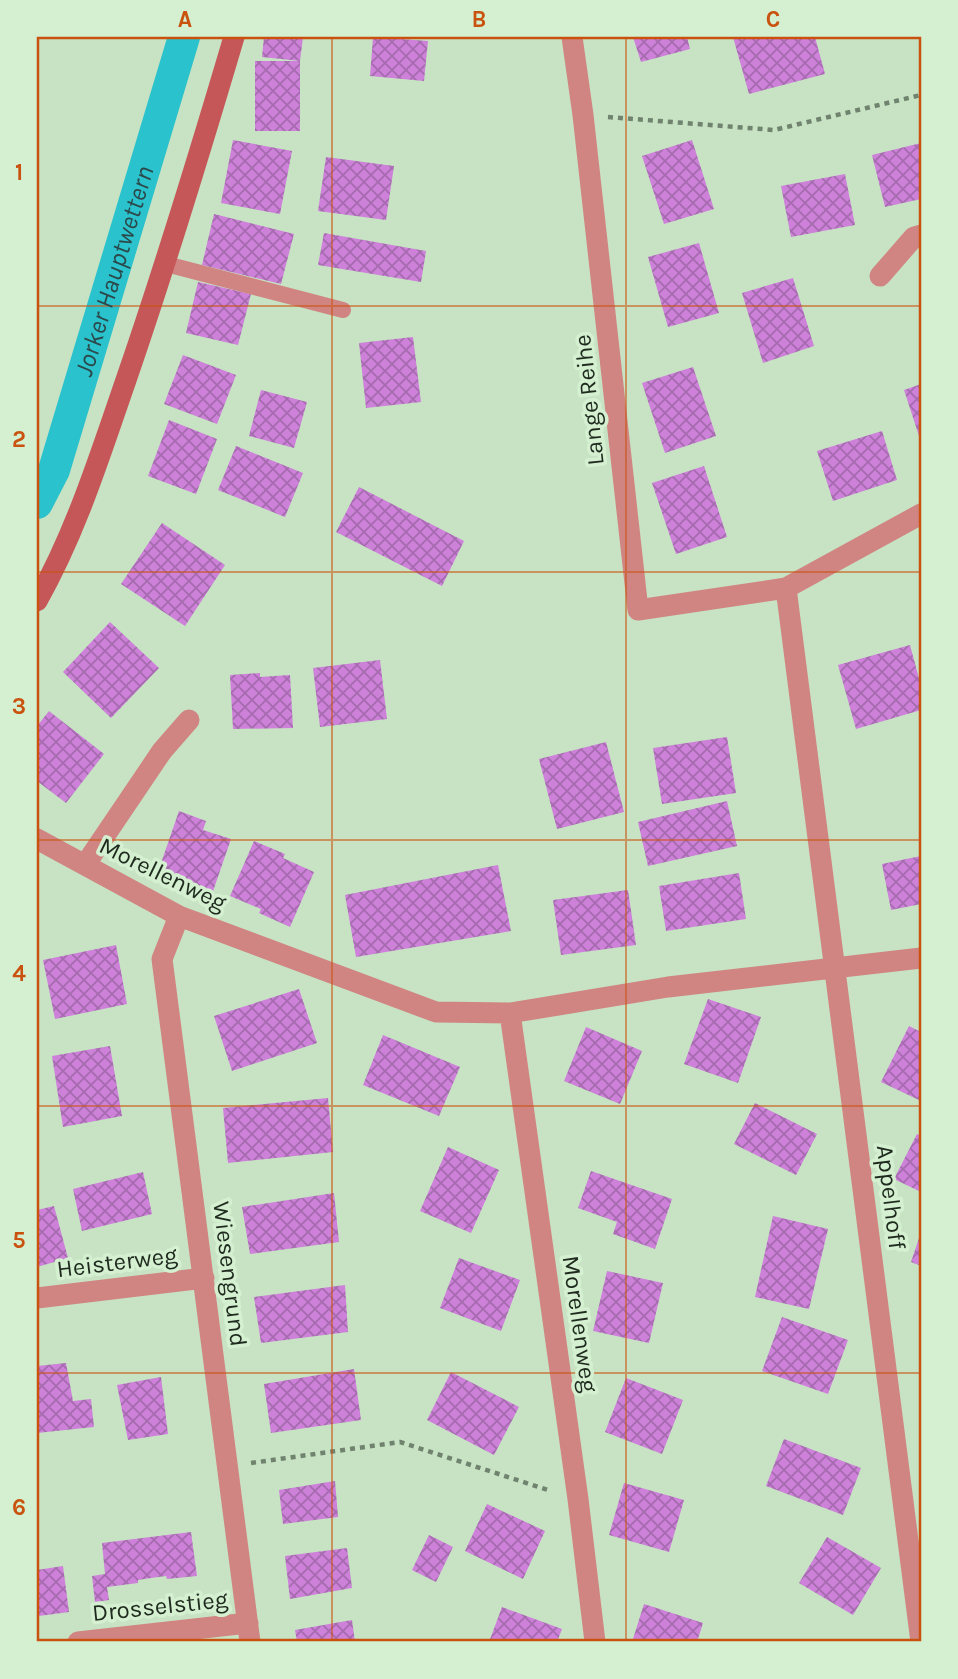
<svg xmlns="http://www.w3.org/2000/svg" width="958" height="1679" font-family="Karla,sans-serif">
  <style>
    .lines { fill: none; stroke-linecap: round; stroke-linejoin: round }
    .canal { stroke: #2ac2cc; stroke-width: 32 }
    .building { fill: url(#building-cross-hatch) }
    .path { stroke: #70836e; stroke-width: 4.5; stroke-dasharray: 5 5; stroke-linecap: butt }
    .lane { stroke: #d18582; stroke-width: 16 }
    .street { stroke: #d18582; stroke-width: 21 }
    .secondary { stroke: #c65758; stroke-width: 21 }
    .grid { fill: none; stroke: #ca520f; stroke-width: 2; stroke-opacity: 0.55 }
    .labels { text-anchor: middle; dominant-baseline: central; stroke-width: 7; stroke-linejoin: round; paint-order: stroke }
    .street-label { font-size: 24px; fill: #1f2a1e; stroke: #d4f0d1 }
    .water-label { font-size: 26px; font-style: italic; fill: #2b494b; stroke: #d4f0d1 }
    .neatline { fill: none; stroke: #ca520f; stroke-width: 2.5 }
    .grid-label { font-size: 23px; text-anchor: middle; font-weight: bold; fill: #ca520f }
  </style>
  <defs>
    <pattern id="building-cross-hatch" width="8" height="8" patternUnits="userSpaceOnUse" patternTransform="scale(1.75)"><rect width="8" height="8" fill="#cd81d9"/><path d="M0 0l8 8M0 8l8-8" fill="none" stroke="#a66aaf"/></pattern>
  </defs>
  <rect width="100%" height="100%" fill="#c7e3c4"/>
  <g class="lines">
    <path class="canal" id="s1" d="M37,503L54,470L184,37"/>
  </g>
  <path class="building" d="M264,37H303L300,61L262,57Z
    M373,37L428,41L424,81L370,76Z
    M633,37H687L690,49L641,62Z
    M733,37H815L825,74L749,94Z
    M255,61H300V131H255Z
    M233,140L292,151L280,214L221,203Z
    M692,140L714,209L664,224L642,156Z
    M921,143V199L885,207L872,155Z
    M326,157L394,166L386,220L318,211Z
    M845,174L855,225L791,237L781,186Z
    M214,214L294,234L281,284L202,265Z
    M324,233L426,251L421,282L318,265Z
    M699,243L719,313L668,327L648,257Z
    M793,278L814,346L763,363L742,293Z
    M198,282L251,294L238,345L186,333Z
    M413,337L421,402L366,408L359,343Z
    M183,355L236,375L217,424L164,404Z
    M693,367L716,436L665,453L642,383Z
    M921,384V442L904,390Z
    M261,390L307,402L294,448L249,436Z
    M169,420L217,439L196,494L148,476Z
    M882,431L897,480L833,501L817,451Z
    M236,446L303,473L285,517L218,490Z
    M704,466L727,537L676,554L652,483Z
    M359,487L464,541L442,586L336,532Z
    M162,523L225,565L185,626L121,584Z
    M110,622L159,668L111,718L63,672Z
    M910,645L921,686V710L856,729L838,665Z
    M380,660L387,719L320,727L313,668Z
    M260,673V677L290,675L293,728L233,729L230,675Z
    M49,711L104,754L66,803L37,781V726Z
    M727,737L736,793L662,804L653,748Z
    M606,742L624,812L557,829L539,759Z
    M727,801L737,846L648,866L638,822Z
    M179,811L206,821L203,830L231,839L211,897L183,887L186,878L159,869Z
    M254,841L285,854L283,858L314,872L290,927L259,913L261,909L230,896Z
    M921,856V904L891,910L882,864Z
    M498,865L511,931L356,957L345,895Z
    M739,873L746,919L666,931L659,886Z
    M628,890L636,945L561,955L553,900Z
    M116,945L127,1004L55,1019L43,960Z
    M299,989L317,1043L232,1071L214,1016Z
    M708,999L761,1017L738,1083L684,1064Z
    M909,1026L921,1032V1101L881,1082Z
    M586,1027L642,1051L620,1104L564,1081Z
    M383,1035L460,1067L439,1116L363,1085Z
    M110,1046L122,1116L63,1127L52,1056Z
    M328,1098L333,1152L228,1163L223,1108Z
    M755,1103L817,1134L796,1175L734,1144Z
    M917,1134L921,1136V1192L894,1179Z
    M448,1147L499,1170L471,1233L420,1211Z
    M591,1171L672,1199L655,1249L613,1234L617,1222L578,1208Z
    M143,1172L152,1214L82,1231L73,1189Z
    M334,1193L339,1242L250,1254L242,1207Z
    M54,1206L68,1258L37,1267V1210Z
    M773,1216L828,1229L809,1309L755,1297Z
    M921,1232V1266L911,1262Z
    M459,1258L520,1280L501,1331L440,1308Z
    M607,1271L663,1283L649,1343L593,1331Z
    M345,1285L348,1332L261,1343L254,1297Z
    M782,1317L848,1340L828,1394L762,1371Z
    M66,1363L73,1401L91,1399L94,1427L37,1433V1366Z
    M354,1369L361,1420L271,1433L264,1384Z
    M451,1372L519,1407L494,1455L427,1420Z
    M161,1377L168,1434L128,1440L117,1385Z
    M626,1378L683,1400L662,1454L605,1432Z
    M784,1439L861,1468L843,1515L766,1486Z
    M335,1481L338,1517L283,1524L279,1490Z
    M624,1483L684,1500L669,1552L609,1535Z
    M487,1504L545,1531L523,1579L465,1551Z
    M191,1532L197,1576L167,1579L166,1576L151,1578L138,1580V1583L107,1587L109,1600L95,1602L92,1576L105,1574L102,1543Z
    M429,1535L453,1547L436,1582L412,1570Z
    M827,1537L881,1568L853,1615L799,1583Z
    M347,1548L352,1588L290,1599L285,1556Z
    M63,1566L69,1612L39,1616V1612H37V1570Z
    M644,1604L703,1623L697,1642H632Z
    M502,1607L562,1629L557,1642H489Z
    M352,1620L355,1642H297L295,1630Z"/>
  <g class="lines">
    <path class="path" d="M608,117L774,130L921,95
      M251,1463L400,1442L551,1491"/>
    <path class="lane" d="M166,264L343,310"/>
    <path class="street" d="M572,37L583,115L638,610L786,588L921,514
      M880,276L914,237L921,235
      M786,588L921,1642
      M37,839L179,916L436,1012L510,1013L668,987L921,958
      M85,865L162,751L189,720
      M179,916L162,959L250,1642
      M510,1013L578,1499L595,1642
      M37,1298L204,1278
      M78,1642L248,1623"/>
    <path class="secondary" d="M37,601C76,532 100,455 126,380C165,267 200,152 234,37"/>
  </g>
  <path class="grid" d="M332,37V1642M626,37V1642M37,306H921M37,572H921M37,840H921M37,1106H921M37,1373H921"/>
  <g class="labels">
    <g class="street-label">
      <text transform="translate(589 400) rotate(-96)">Lange Reihe</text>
      <text transform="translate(163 874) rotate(26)">Morellenweg</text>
      <text transform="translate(891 1197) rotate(83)">Appelhoff</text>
      <text transform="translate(117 1262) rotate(-7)">Heisterweg</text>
      <text transform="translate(230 1274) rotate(83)">Wiesengrund</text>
      <text transform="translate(580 1324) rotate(82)">Morellenweg</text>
      <text transform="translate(160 1606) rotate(-6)">Drosselstieg</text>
    </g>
    <g class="water-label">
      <text stroke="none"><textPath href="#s1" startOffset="245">Jorker Hauptwettern</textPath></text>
    </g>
  </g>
  <rect width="958" height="1679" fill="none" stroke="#d4f0d1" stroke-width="77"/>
  <rect x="38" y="38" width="882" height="1602" class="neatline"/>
  <g class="grid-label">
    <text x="185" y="27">A</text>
    <text x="479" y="27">B</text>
    <text x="773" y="27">C</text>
    <text x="19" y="180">1</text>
    <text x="19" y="447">2</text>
    <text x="19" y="714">3</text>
    <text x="19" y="981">4</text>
    <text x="19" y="1248">5</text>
    <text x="19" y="1515">6</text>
  </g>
</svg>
